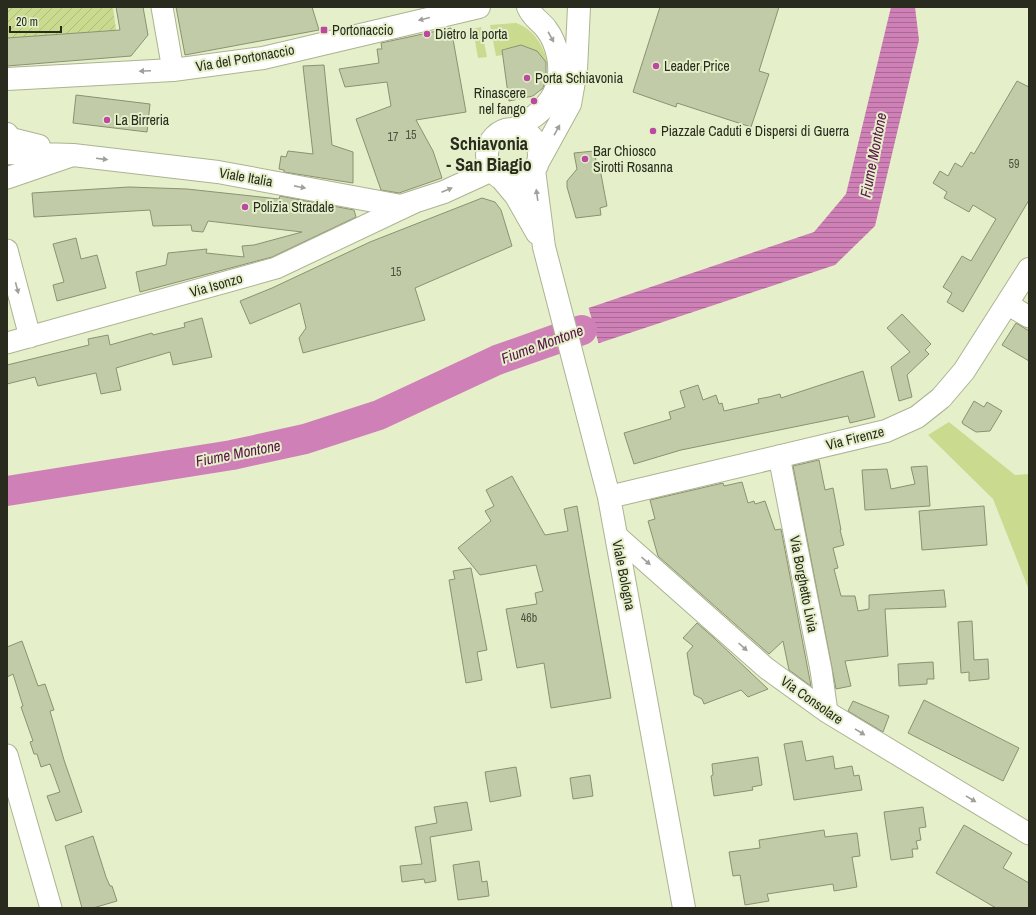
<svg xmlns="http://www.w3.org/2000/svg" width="1036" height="915" font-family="'Archivo Narrow',sans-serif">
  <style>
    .green { fill: #cadb8f }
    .garden { fill: url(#garden-furrows) }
    .water { fill: url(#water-rules) }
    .pier { fill: #e5efca }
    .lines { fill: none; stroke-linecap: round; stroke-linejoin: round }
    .river { stroke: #cf80b7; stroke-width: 30 }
    .building { fill: #c2cba7; stroke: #8a9270 }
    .minor-casing { stroke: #abb491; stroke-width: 23 }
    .major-casing { stroke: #abb491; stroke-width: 24 }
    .minor { stroke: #fff; stroke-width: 21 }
    .major { stroke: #fff; stroke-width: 22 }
    .oneway { fill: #9ea099 }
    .poi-dot { fill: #bd489f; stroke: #e5efca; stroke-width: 1.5 }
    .labels { text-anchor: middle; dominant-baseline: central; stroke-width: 4; stroke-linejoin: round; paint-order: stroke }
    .number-label { font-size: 12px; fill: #4e5340 }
    .poi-label { font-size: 14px; fill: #282b1d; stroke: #e5efca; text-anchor: start }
    .street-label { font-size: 14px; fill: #282b1d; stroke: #e5efca }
    .water-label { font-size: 15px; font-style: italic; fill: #581248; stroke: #e5efca }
    .district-label { font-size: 18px; font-weight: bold; fill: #282b1d; stroke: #e5efca }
  </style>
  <defs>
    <pattern id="garden-furrows" width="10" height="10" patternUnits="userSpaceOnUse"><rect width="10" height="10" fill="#cadb8f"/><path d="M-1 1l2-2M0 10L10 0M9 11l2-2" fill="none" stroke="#aebc7b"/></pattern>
    <pattern id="water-rules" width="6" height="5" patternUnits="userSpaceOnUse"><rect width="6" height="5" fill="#cf80b7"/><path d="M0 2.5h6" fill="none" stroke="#a86994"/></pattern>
  </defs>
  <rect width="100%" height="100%" fill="#e5efca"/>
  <path class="green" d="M516,23C537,31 543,47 549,66C532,45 528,44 502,49L503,55L496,56L490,25Z
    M481,27L487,57L478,58L473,29Z
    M949,422L1015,475L1029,474V590L993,499L928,435Z"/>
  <path class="garden" d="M7,7H113L116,30L7,38Z"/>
  <path class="water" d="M891,7H915L919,40L875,226L835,265L548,360L538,325L814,232L846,194Z"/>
  <path class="pier" d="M588,306L599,345L547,362L537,324Z"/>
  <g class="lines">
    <path class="river" d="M7,491L232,455L305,439L379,415L497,360L582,330"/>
  </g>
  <path class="building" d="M116,7H143L148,35L131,56L7,66V38L120,30Z
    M176,7H312L319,30L185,55Z
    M660,7H779L759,71L769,74L751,127L677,103L676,107L633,92Z
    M451,28L466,112L416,120L433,151L442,178L399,193L381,190L356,119L391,106L387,82L345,87L339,69L379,63L377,49H382L381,43Z
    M521,45L537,51L546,62V78L543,88L533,96L509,101L502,50Z
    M324,65L332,145L353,152V183L284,172V170L279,169L281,156L286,157L288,151L313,154L303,66Z
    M1017,81L1029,87V200L963,312L947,302L952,293L943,287L962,256L971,261L996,219L973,205L969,212L944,198L947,192L933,183L940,171L948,176L955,163L962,167L971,152L974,154Z
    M76,95L150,104L147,132L73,123Z
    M594,151L598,170L600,169L607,206L600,208L601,215L576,218L567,187V181L577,169L574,153Z
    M129,187L187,189L279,199L280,196L354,210L356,217L272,257L140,292L136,272L166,265L168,253L207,249L206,253L244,257L242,246L254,245L302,232L208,221L203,232L192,231L191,225L153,226L150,210L34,217L32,193Z
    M482,198L495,202L501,210L512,246L415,288L425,320L303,353L299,338L306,328L300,303L250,324L240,301L272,288L370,242Z
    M76,238L81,259L97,255L106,288L57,301L53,285L64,282L53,244Z
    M902,314L931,344L925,350L929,354L907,375L912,397L899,401L891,367L910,352L887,328Z
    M202,318L212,357L173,365L170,352L116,368L121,390L101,394L96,373L38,386L35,377L7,384V365L89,345L88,339L108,335L110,345L152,333L153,335L185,327L184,323Z
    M1016,323L1029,331V361L1002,345Z
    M863,371L875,417L850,423L848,416L681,450L634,464L624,433L671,419L669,412L685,407L680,391L698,385L703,400L716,395L719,404L722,403L724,411L759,403L758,399L769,397L780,394L781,398Z
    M974,401L984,407L987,402L1002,411L990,431L976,432L963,424L962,422Z
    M819,460L825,490L833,488L841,530H840L844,545L833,548L838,568L834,569L841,596H855L858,611L869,609V595L944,590L946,607L885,609L888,656L845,661L851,686L836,689L793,466Z
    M927,466L930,506L865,510L862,470L887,469L891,489L915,484L911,467Z
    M512,476L545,535L568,531L564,509L577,506L611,698L551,708L544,663L517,668L506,609L537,604L535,593L543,591L536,565L480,575L458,548L491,521L485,511L494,506L486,490Z
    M742,482L748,503L754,501L755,504L765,501L775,530L781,529L811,686L789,670L783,641L769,654L658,556L648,521L655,519L650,500L723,483L724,486Z
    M984,506L987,545L922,550L919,511Z
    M471,568L487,650L477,652L482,680L466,683L449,580L455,579L453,571Z
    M972,621L974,660L988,659L989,679L969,681V672L961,673L958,622Z
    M697,623L714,638L768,689L748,697L741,690L704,704L702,699L694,695L687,653L693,646L683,638Z
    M22,641L38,686L45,684L54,710L50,711L64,760L82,812L56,821L47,796L60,792L50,764L41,767L37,754H34L30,742L33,741L21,707L23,706L13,674L7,677V647Z
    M933,662L934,679H927V684L899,686L898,664Z
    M924,700L1019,748L1003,781L908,733Z
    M853,701L889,716L883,732L848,711Z
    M802,741L806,761L833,756L835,769L852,766L854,776L859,775L862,790L794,800L784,744Z
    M758,757L762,785L752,787L753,790L714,796L711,776L713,775L712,764Z
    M516,767L521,796L490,802L485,772Z
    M590,775L593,796L573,799L570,778Z
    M467,802L472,830L430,837L436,881L425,883L424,879L402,882L400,866L422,864L415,827L437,823L434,807Z
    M923,807L926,827L919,828L921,840L916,841L918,849H912L913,857L891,860L884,812Z
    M964,825L1012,853L1003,868L1029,883V908H996L936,873Z
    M824,830L825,837L857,833L860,856L852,857L857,887L834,891L833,884L767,894L769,901L745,905L740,875L733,876L729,852L760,848L759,840Z
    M93,836L106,877L110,886H112L117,901L93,908H82L65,846Z
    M479,861L482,882L487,881L489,896L458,900L453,865Z"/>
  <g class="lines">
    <defs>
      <path id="minor" d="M162,7L173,70
        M7,178L71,156
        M7,250L30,337
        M1007,304L1029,317
        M7,343L276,268L413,203
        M779,456L821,670L827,712
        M617,536L766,668L827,712L1029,834
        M7,755L51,908"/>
      <path id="major" d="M7,79L173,70L263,58L479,7
        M514,129C544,113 565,93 558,56C556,47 553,38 547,30C541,21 533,19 528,7
        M487 155a26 26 0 1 1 52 0a26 26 0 1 1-52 0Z
        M7,134L11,139L39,146
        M7,153L73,155L218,172L401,206L444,192L492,170
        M537,164L570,104L576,70L579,7
        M534,170L544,247L609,497L684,908
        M500,177L516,196L537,233
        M609,497L886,431L917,417L941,398L964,371L1029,269"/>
    </defs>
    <use href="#minor" class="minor-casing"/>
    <use href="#major" class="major-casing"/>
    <use href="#minor" class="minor"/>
    <use href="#major" class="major"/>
  </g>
  <defs><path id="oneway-solid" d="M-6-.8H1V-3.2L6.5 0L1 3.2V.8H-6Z"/></defs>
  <g class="oneway">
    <use href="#oneway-solid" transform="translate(424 19) rotate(166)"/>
    <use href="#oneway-solid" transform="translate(551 37) rotate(61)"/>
    <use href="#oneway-solid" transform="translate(145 71) rotate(177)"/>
    <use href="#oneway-solid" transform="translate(557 130) rotate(-61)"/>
    <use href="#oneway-solid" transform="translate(102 159) rotate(7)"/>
    <use href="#oneway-solid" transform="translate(300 187) rotate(11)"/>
    <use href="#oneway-solid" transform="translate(447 190) rotate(-23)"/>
    <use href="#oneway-solid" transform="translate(537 195) rotate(-98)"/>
    <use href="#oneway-solid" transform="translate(17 288) rotate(75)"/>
    <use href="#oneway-solid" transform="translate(646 561) rotate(41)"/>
    <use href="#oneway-solid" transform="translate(743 647) rotate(42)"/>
    <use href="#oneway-solid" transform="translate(860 732) rotate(32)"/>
    <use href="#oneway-solid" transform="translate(971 799) rotate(31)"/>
  </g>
  <g class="poi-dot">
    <rect x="320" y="26" width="8" height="8" rx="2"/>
    <circle cx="427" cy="34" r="4"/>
    <circle cx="656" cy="66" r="4"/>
    <circle cx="527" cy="78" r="4"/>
    <circle cx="534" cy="101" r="4"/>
    <circle cx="107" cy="120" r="4"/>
    <circle cx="653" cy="131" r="4"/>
    <circle cx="585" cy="159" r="4"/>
    <circle cx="245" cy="207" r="4"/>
  </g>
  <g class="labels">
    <g class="number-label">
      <text x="411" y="135">15</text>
      <text x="393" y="137">17</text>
      <text x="1014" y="164">59</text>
      <text x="396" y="272">15</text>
      <text x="529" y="618">46b</text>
    </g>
    <g class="poi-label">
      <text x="332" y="30">Portonaccio</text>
      <text x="435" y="34">Dietro la porta</text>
      <text x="664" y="66">Leader Price</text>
      <text x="535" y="78">Porta Schiavonia</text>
      <text x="526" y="93" text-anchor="end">Rinascere<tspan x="526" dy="16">nel fango</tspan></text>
      <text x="115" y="120">La Birreria</text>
      <text x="661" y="131">Piazzale Caduti e Dispersi di Guerra</text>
      <text x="593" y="151">Bar Chiosco<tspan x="593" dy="16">Sirotti Rosanna</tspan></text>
      <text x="253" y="207">Polizia Stradale</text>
    </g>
    <g class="street-label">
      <text transform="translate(245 58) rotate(-10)">Via del Portonaccio</text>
      <text transform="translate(246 177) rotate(10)">Viale Italia</text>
      <text transform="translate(216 285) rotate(-16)">Via Isonzo</text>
      <text transform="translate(855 438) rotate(-14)">Via Firenze</text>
      <text transform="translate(624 575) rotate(79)">Viale Bologna</text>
      <text transform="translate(804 584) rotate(79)">Via Borghetto Livia</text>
      <text transform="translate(812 700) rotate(35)">Via Consolare</text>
    </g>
    <g class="water-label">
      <text transform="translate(873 155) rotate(-79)">Fiume Montone</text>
      <text transform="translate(542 344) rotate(-20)">Fiume Montone</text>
      <text transform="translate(238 453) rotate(-11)">Fiume Montone</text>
    </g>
    <g class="district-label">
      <text x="489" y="143">Schiavonia<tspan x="489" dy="21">- San Biagio</tspan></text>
    </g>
  </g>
  <rect width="1036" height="915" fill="none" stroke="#282b1d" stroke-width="16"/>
  <path d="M10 26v6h51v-6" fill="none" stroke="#282b1d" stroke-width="2"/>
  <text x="16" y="26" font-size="12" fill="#282b1d" stroke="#e5efca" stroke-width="3" paint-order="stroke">20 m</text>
</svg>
